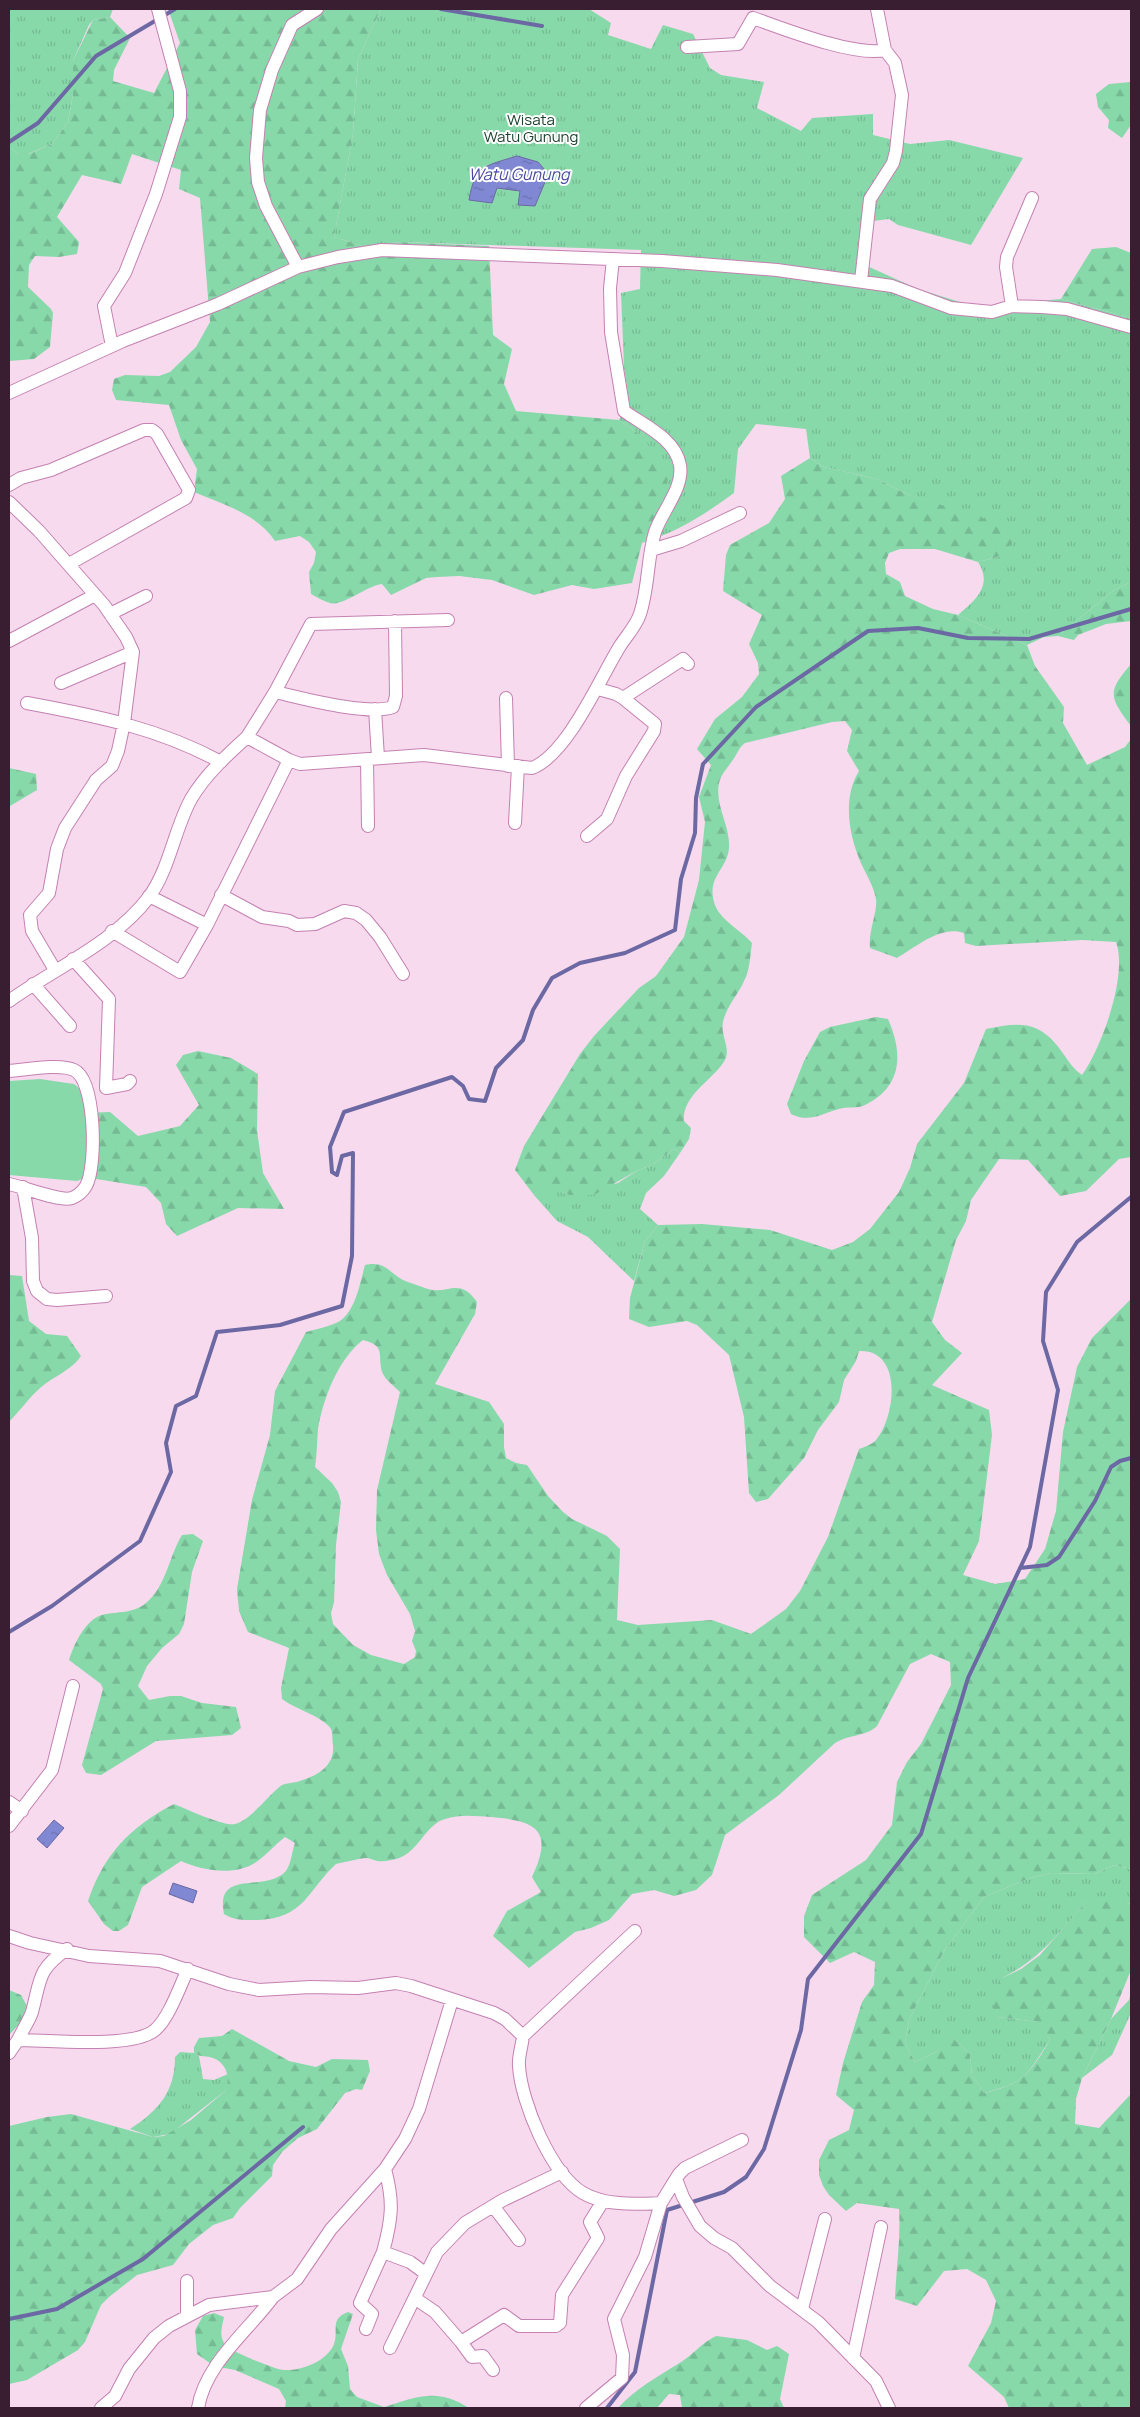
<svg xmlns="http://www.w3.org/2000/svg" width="1140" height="2417" font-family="Manrope,sans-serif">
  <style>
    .grass { fill: url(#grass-tufts) }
    .forest { fill: url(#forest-firs); fill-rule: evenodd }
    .pitch { fill: #87d9aa }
    .water { fill: url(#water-ripples); stroke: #6b68a3 }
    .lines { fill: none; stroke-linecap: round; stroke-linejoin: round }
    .stream { stroke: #6b68a3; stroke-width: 4 }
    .minor-casing { stroke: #c481b1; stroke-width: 14 }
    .minor { stroke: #fff; stroke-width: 12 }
    .labels { text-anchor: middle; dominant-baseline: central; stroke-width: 4; stroke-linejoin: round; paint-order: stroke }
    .park-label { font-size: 15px; fill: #1b422d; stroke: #fff }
    .water-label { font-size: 16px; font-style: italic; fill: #4749a4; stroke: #fff }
  </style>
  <defs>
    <pattern id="grass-tufts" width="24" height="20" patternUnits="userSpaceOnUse" patternTransform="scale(1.25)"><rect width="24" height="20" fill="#87d9aa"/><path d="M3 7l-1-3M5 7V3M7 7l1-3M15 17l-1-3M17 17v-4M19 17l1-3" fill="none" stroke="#75ba93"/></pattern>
    <pattern id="forest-firs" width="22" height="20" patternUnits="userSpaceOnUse" patternTransform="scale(1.25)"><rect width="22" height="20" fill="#87d9aa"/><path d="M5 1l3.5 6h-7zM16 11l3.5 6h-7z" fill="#75ba93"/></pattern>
    <pattern id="water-ripples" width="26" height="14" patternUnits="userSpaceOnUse" patternTransform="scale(1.25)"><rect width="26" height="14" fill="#8088d4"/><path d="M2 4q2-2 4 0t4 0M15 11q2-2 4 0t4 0" fill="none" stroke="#6a6fad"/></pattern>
  </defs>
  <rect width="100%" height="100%" fill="#f7daee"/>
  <path class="grass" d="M9,9H113L110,17L93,20L89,25L73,61V94L68,122L52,144L28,154H18L9,147Z
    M381,9H589L611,23L608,35L651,49L663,25L693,34L710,68L721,75L764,82L757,108L801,131L812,118L873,114V135L910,144L949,140L1023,158L971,245L898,225L889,219L873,221L867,266L918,289L976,307L1061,299L1131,318V582L1114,590L1058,636L1044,637L1027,645L958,615C976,600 993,585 978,562L1001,556L948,509L907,494L877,479L824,467L810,458L806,429L756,424L738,449L734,493C704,515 677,532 642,543L654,523L638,433L619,420L629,400L624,367L621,293L640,289L641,250L401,242L363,246L334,237L353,134L358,59Z
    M674,1149L680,1153L664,1176L646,1193L640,1209L658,1225L645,1241L634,1281L588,1237L557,1221L534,1195L545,1186L569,1195L618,1183L638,1170L652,1165Z
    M1114,1865L1131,1869V1905L1127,1901L1085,1903C1058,1934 1039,1960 1002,1978L997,2017L1039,2022L1050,2040C1027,2074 1026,2083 984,2093L972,2075L970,2054L953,2038L936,2052L915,2062L905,2043L909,2020L944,1951L984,1897L1030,1878L1051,1873L1094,1874Z
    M1131,1993V2013L1112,2055L1082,2078L1111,2019L1129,2000Z
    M180,2052L194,2053L199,2056L203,2079L214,2080L228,2074V2086L225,2091L170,2134L153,2137L130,2129C158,2111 175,2092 175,2057Z"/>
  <path class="forest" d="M168,9H381L358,59L353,134L334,237L363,246L401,242L489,246L493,335L512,349L504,384L516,411L619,420L638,433L661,459L668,476L666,493L654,523L642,543L632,583L594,589L572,585L534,595L492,580L459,576L437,577L426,578L391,595L382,584C366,586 342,607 330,603C323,601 317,597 311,594L309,572L314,563L316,552L309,542L300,536L275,541C256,513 224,505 194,492L197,469L181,440L169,405L116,400L112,390L114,379L125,375L159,376L170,372L196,347L210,322L200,198L179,189L181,170L132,154L121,184L82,175L57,217L79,242L77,254L59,257L35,256L29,265L28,287L51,309L53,313L50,347L34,359L9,361V147L18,154H29L52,144L68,122L73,94V61L93,20L110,17L130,38L114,70L113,81L154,93L180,43Z
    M1131,82V125L1122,138L1108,128L1109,120L1098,107L1096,94L1109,84Z
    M1116,247L1131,253V318L1061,299L1092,249Z
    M810,458L824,467L877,479L907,494L1014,528L1017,537L1001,556L978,562L935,549H900L889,553L885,563L886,574L900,582L905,596L933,609L958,615L1027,645L1035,666L1064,707L1063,723L1087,765L1125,747L1131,739V1157L1119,1159L1086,1191L1060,1196L1028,1160L999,1159L971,1200L966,1221L956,1240L932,1322L945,1340L962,1353L932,1385L989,1410L992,1435L979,1541L963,1575L995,1584L1025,1579L1045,1549L1056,1511L1063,1432L1077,1367L1092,1338L1131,1299V1869L1114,1865L1094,1874L1051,1873L1030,1878L984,1897L944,1951L909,2020L905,2043L915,2062L936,2052L952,2037L970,2054L972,2075L984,2093C1023,2084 1030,2073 1050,2040L1038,2022L997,2017L989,1996L1002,1978L1021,1969L1040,1955L1085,1903L1106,1898L1127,1901L1131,1905V1970L1111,2019L1082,2078L1076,2099L1075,2124L1099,2128L1131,2094V2408H1009L1004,2397L968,2366L991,2323L996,2301L986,2280L967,2269L944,2271L917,2306L895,2299C896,2269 901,2239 899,2209L857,2203L846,2211L829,2195L823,2186L819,2175V2160L829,2140L849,2130L854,2110L836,2095L843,2063L862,2002L874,1985L875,1962L854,1952L830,1963L804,1937V1916L812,1895L866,1860L892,1825L897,1782L907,1762L921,1744L951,1685L950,1662L931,1654L910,1664L877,1726C865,1737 850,1734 835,1743L779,1795L725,1835L712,1875L696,1890L674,1896L654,1890L632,1894L609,1920L591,1928L575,1932L529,1968L493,1936L507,1911L541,1892L532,1877C554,1830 537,1821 491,1817C475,1816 460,1814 445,1819C425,1825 419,1851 399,1858C393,1860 384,1862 377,1861C373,1860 370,1858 366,1858C356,1859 346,1862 336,1864C307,1891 305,1918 258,1920C244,1920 235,1921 224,1914C215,1868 264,1893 285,1872C291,1866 292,1851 295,1843L285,1837C276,1844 268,1853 259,1860C238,1877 203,1871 181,1861L142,1887L128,1925L119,1931H113L104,1924L88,1901C104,1854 130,1827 174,1804C186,1809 225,1827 235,1824C251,1820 268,1795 282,1785C287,1783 292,1783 297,1782C316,1776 335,1767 333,1745C332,1740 333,1733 331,1729C324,1717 295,1709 282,1699L281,1688L289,1648L248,1632L239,1611L237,1589L252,1500L270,1435L275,1391L306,1332C316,1329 327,1327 336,1323C355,1315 360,1283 365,1265C385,1261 387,1271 403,1280C409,1283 418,1285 425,1288C447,1297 458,1275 477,1302L475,1314L435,1384L489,1402L504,1424V1447L506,1458L516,1463L527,1465L548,1496L563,1512L572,1519L607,1536L620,1549L617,1620L638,1625L712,1620L751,1634L786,1609L800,1591L828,1537L859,1449C865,1447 873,1444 876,1440C896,1416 903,1349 859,1351L856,1361L844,1380L839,1402L818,1430L804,1458L768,1499L756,1502L749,1493L744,1417L729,1355L697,1325L687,1321L649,1327L629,1319L630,1298L645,1241L658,1225L702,1224L770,1230L832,1250L853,1242L870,1229L899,1192L910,1168L917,1144L964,1083L986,1029C1013,1024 1034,1019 1055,1043C1065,1054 1069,1066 1082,1075C1102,1047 1128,975 1116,942L1082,940L976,946L965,943L964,933C941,925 916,947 897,958L870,948C868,931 878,911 876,899C874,887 866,874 861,863C849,836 842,798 859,771L847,751L852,730L845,721L832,722L745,743C739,747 737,755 732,761C729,766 724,771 721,777C711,800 731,825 729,848C727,870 707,876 714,902C718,919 741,930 752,943C750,956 750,970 744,981C738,995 726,1007 723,1022C720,1037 733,1050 723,1063C710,1082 682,1096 684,1121L691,1128L689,1139L680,1153L674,1149L652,1165L638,1170L594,1195H569L545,1187L534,1195L515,1170L524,1146L580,1054L594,1036L639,988L656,976L684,937L699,880L705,822L699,797L711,765L697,749L715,719L742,697L759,674L758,663L749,644L762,615L723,591L726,555L730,545L769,523L785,499L781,476ZM363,1340C388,1346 376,1357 383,1374C386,1380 395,1387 400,1392L377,1490L376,1530L379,1554L387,1575L410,1614L415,1631L412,1641L416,1651L415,1657L404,1664L371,1655L353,1645L333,1624L331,1613L334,1602L336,1545L341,1502L338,1492L332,1483L315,1467C317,1454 317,1441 318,1429C323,1399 338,1359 363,1340Z
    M1131,582V621L1106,624L1078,635L1074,640L1058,636L1114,590Z
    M1131,664V726C1109,697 1107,692 1131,664Z
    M9,768L36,774L37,790L10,806L9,811Z
    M876,1017L888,1019C903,1053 903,1086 865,1105C857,1109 847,1106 839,1109C821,1114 809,1123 791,1114L787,1104L804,1061L820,1032L830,1027Z
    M198,1051L231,1058L258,1074L257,1130L263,1173L284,1209L238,1208L177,1236L166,1224L161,1203L146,1187L84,1177L85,1113L110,1112L138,1136L180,1126L199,1105L176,1065L183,1055Z
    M9,1275L22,1276L29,1321L46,1334L67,1336L81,1356C70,1372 51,1377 38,1390C29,1398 18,1413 9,1422Z
    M193,1534L203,1541L192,1572L184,1624L179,1634L162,1648L147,1666L138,1686L149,1700L170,1696H181L202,1703L236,1707L241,1728L232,1735L156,1741L101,1775L86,1773L82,1765L103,1689L101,1684L69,1660C74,1644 86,1619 102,1615C118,1611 133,1614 146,1603C166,1587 169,1556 182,1535Z
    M9,1990L21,1995L27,2006L25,2018L9,2035Z
    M232,2029L289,2061L316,2067L332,2059L368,2060L370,2071L362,2090L356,2089L345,2093L317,2129L298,2138L282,2152L273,2165L272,2176L240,2208L233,2218L213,2225L189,2244L173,2265L137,2275L109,2297L101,2305L85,2342L78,2350L27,2380L9,2384V2126L47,2117L71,2114L153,2137L164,2136L191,2120L225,2091C231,2079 227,2063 213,2058C206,2055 201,2058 194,2053V2047L199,2038L222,2036Z
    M348,2312L353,2314L341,2349L348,2366L350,2389L357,2397L384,2407C416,2397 437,2387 469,2408H285L286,2401L279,2389L235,2370L214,2366L197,2354L195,2330L203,2316L214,2313L224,2317C220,2334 218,2343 236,2352C248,2358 261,2363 275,2368C293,2375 327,2363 334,2344C339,2330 329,2319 348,2312Z
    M716,2336L747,2340L767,2350L777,2346L789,2354L780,2399L784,2408H682L680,2395L669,2394L657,2408H618C635,2389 657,2377 678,2364C692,2356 701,2343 716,2336Z"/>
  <path class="pitch" d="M40,1079L74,1084L84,1092L87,1160L82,1179L77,1181L9,1175V1081Z"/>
  <path class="water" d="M517,156L538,162L545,170V182L535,206L518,205L520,191L497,188L492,203L469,200C475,165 485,166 517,156Z
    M54,1820L64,1828L47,1848L37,1839Z
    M173,1883L197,1891L193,1903L169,1894Z"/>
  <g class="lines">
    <path class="stream" d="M441,9L542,26
      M9,142L38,123L96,56L175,9
      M1020,1568L1047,1565L1059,1557L1095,1501L1111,1467L1120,1461L1131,1458
      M9,1632L52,1606L140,1541L171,1472L166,1443L176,1406L196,1396L217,1332L280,1325L342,1306L352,1256L353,1153L342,1156L337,1175L332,1172L330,1147L344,1112L452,1077L463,1086L469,1099L485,1101L496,1068L523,1040L533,1010L552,978L580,963L625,953L675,930L681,879L695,833L696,798L703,764L756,707L868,631L918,628L968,638L1029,639L1131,609
      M9,2319L57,2309L143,2259L303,2127
      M607,2408L635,2372L667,2210L724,2192L746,2177L764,2149L801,2030L808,1979L921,1834L968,1678L1030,1547L1058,1390L1043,1341L1046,1292L1077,1242L1131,1197"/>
    <defs>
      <path id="minor" d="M687,47L738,44L753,18C784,29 855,57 885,50
        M298,267L266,206L258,182L256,158L260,110L272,70L292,25L317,9
        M861,281L870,199L893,163L896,151L902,95L895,63L885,50L877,9
        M1012,306L1006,267L1007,257L1032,198
        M112,346L104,306L125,273L156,194L180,117V91L158,9
        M9,393L123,341L218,304L298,267L338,257L382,250L662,261L777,270L892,286L951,308L992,312L1012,306L1042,307L1067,309L1131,327
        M9,485L21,478L51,470L144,430H152L157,434L189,490L186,498L69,564
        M9,502L39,531L104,605L126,637L133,652L124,723L118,751L112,766L96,780L65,828L57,849L49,893L30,915L32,931L55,970
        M651,550L681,541L740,513
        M110,614L146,596
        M9,641L95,595
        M61,683L133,652
        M598,689L616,694L623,698L683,659L688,664
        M275,692C302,698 368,716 393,707L396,696L395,621
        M506,698L508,766
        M27,703C97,716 158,728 221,762
        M375,709L378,758
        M247,737L275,692L311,624L448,620
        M367,760L368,826
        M515,823L518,766
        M587,836L607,819L626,776L654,731L655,724L623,698
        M221,895L262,917L289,921L297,925L315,924L344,911L356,913L366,920L380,937L403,974
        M149,896L207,925L289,760
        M112,931L180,972L207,925
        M73,959L109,999L106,1088L127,1084L130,1081
        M33,984L70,1026
        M9,1001C55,968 114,943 149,897C170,868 174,830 191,799C205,775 227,755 247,737L289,760L300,764L424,755L532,768C568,754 600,678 620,646C627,635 636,626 640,614C649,587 647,558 655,532C662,511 684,488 680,465C675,438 643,425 624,411L611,332L610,288L613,259
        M9,1071C25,1070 59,1063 74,1070C96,1080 97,1167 86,1186C83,1191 77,1196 72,1198C59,1202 24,1187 9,1184
        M23,1187L32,1238L33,1281L37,1291L47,1299L57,1300L106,1296
        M9,1802L22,1811
        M9,1826L52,1770L73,1686
        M9,1936L30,1943L89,1956L160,1961L229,1984L259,1990L310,1987L358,1988L396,1983L411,1986L494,2013L505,2019L523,2036C522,2046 518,2057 519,2066C521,2102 551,2174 583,2193C605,2206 636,2204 661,2203L679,2174L685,2168L742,2140
        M523,2036L635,1931
        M18,2040C22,2031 29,2021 32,2012C41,1979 37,1970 67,1949
        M9,2053L18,2040C47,2040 133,2049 155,2030C169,2018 180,1986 188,1969
        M385,2169C394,2202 392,2219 383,2252L410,2262L425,2273
        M676,2179L683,2197L700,2226L714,2238L732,2248L770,2286L818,2322L876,2381L889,2408
        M493,2206L519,2240
        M187,2281V2315
        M416,2299L435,2312L461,2342L504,2315L519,2326H556L560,2323L562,2295L598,2238L590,2222L603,2201
        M802,2309L825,2219
        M366,2329L372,2314L360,2303L383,2252
        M461,2342L472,2357L483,2356L493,2370
        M390,2348L437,2252L465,2223L503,2200L562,2172
        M853,2358L881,2227
        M101,2408L115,2396L129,2369L154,2338L169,2326L209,2305L273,2297L297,2279L331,2229L385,2169L405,2139L419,2109L452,2000
        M198,2408C205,2364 248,2331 273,2297
        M586,2408L622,2378L623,2355L614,2319L645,2257L661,2203"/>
    </defs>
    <use href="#minor" class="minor-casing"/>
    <use href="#minor" class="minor"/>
  </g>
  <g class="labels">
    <g class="park-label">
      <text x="531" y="119">Wisata<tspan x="531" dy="17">Watu Gunung</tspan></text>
    </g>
    <g class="water-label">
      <text x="519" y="174">Watu Gunung</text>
    </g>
  </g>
  <rect width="1140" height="2417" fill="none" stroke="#391e31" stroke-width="20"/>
</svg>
